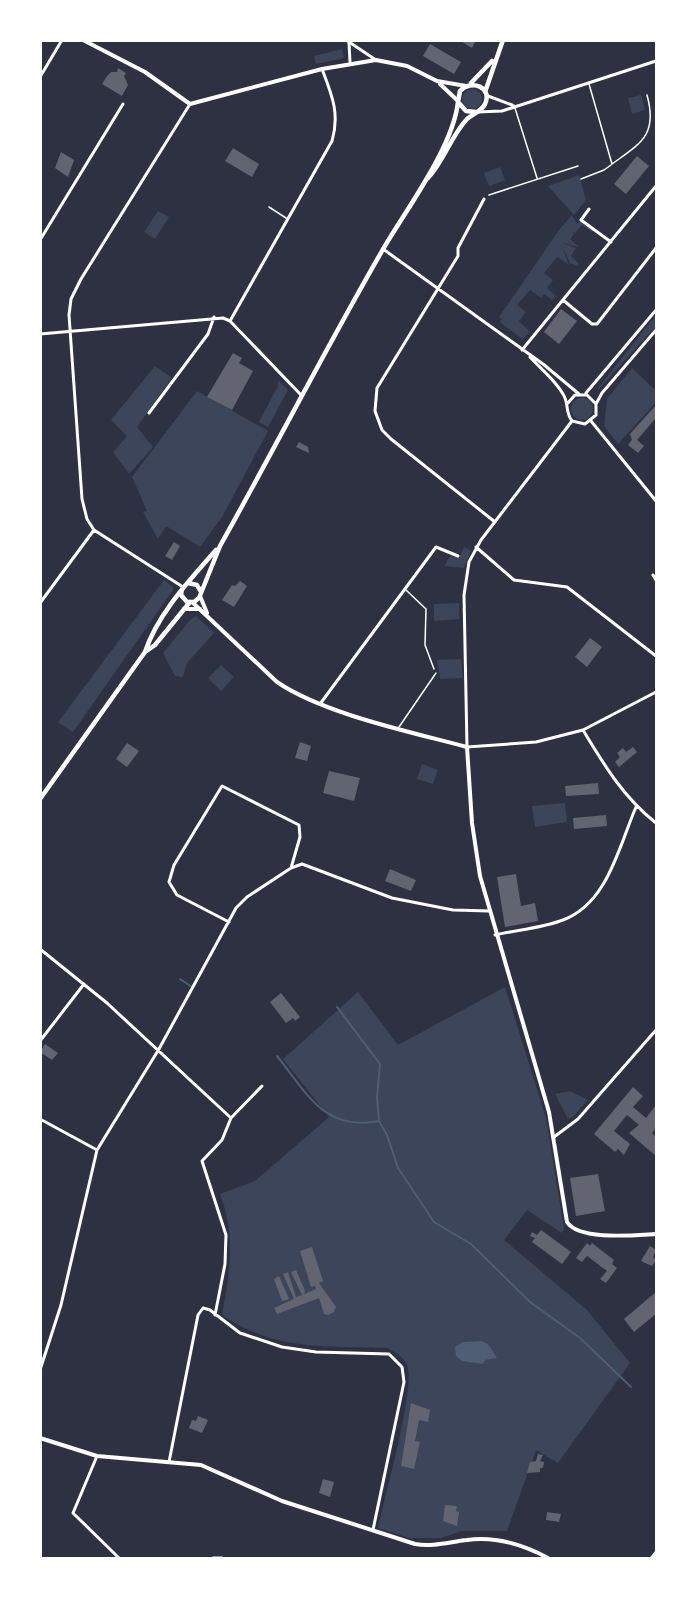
<svg xmlns="http://www.w3.org/2000/svg" width="697" height="1599" font-family="Literata,serif">
  <style>
    .green { fill: #3c4559 }
    .water { fill: #4f5d75 }
    .lines { fill: none; stroke-linecap: round; stroke-linejoin: round }
    .stream { stroke: #4f5d75; stroke-width: 2 }
    .building { fill: #626471 }
    .service { stroke: #fff; stroke-width: 1.5 }
    .minor { stroke: #fff; stroke-width: 3 }
    .tertiary { stroke: #fff; stroke-width: 4 }
    .secondary { stroke: #fff; stroke-width: 4.5 }
  </style>
  <rect width="100%" height="100%" fill="#2d3142"/>
  <path class="green" d="M342,49L344,58L316,64L314,56Z
    M462 99a10 10 0 1 1 20 0a10 10 0 1 1-20 0Z
    M641,95L645,110L632,114L628,98Z
    M500,167L505,180L489,186L484,173Z
    M579,175L586,200L574,215L548,186Z
    M158,211L169,217L155,239L144,232Z
    M572,215L577,224L581,220L594,230L592,232L582,225L575,233L572,231L574,234L570,239L579,247L562,243L576,248L571,256L579,264L578,266L570,263L561,244L569,265L557,257L544,273L553,280L547,288L556,296L552,300L544,294L541,298L530,290L517,305L526,312L519,321L530,332L522,339L500,322L502,319L499,317L559,230Z
    M656,315V326L598,390V388Z
    M155,366L172,378L137,427L153,447L129,474L113,452L127,436L111,420Z
    M632,368L656,391V402L618,444L604,426L607,399Z
    M278,380L288,390L268,427L259,422L278,386Z
    M197,391L268,431L222,517L200,547L166,526L158,539L143,512L147,511L132,477Z
    M571 409a11 11 0 1 1 22 0a11 11 0 1 1-22 0Z
    M464,547L471,551L464,568L444,566L450,556L459,558Z
    M164,580L173,587V590L73,732L58,722Z
    M459,603V619L434,621V604Z
    M196,616L214,633L187,663L183,677L175,676L163,653L191,619Z
    M461,659L463,678L440,679L437,660Z
    M221,665L234,677L221,691L208,678Z
    M422,764L438,770L433,784L417,779Z
    M565,803L567,822L535,827L532,806Z
    M505,987L546,1118L564,1228L562,1233L527,1210L504,1240L587,1310L630,1363L558,1463L536,1450L507,1531H462L441,1538H409L378,1528C384,1500 416,1386 407,1365C404,1357 395,1352 387,1348C326,1346 275,1351 222,1315C230,1272 236,1236 220,1194L255,1181L329,1117L283,1059L358,992L398,1045Z
    M570,1091L588,1100L573,1117L568,1119L555,1094Z"/>
  <path class="water" d="M481,1341L488,1344L497,1358L485,1360L483,1364L462,1361L456,1356L455,1347L463,1342Z"/>
  <g class="lines">
    <path class="stream" d="M180,979L192,987
      M337,1007L380,1064L377,1098L379,1121L387,1135L398,1168L434,1222L471,1244L530,1302L580,1338L631,1387
      M277,1056C307,1093 324,1132 379,1121"/>
  </g>
  <path class="building" d="M459,40H476L472,48Z
    M430,44L461,62L454,74L423,56Z
    M118,68L126,73L124,76L128,85L122,96L102,84L107,76L111,72H117Z
    M233,148L259,164L252,177L225,161Z
    M61,152L74,160L68,177L55,168Z
    M637,156L649,166L626,194L614,184Z
    M561,309L577,321L559,344L544,332Z
    M233,353L242,358L239,363L253,371L232,410L207,397Z
    M656,405L655,419L637,440L644,446L638,453L628,445L632,440L630,434Z
    M299,442L308,447L309,453L296,447Z
    M174,542L180,546L172,560L165,556Z
    M240,581L247,586L234,607L222,600L232,585L235,586Z
    M590,638L602,647L587,667L575,657Z
    M300,742L311,746L307,761L295,758Z
    M127,743L139,751L127,767L116,759Z
    M633,747L637,752L619,767L615,762L620,757L617,753L623,748L626,752Z
    M329,771L360,778L354,801L323,793Z
    M598,783L599,794L566,796L565,786Z
    M606,815L607,826L574,829L573,818Z
    M390,869L416,880L411,891L385,881Z
    M516,874L521,906L535,903L538,921L505,927L497,877Z
    M281,993L300,1017L295,1021L293,1018L286,1023L270,1002Z
    M45,1044L58,1053L52,1060L40,1052Z
    M633,1087L643,1096L633,1107L646,1118L656,1105V1128L652,1133L656,1137V1156L629,1133L639,1125L627,1115L614,1131L630,1144L624,1155L618,1149L615,1152L594,1134Z
    M598,1174L605,1211L576,1216L570,1178Z
    M541,1230L571,1252L562,1264L532,1242L535,1238L530,1236L532,1232L537,1235Z
    M587,1243L590,1246L592,1243L614,1260L612,1264L617,1268L606,1283L600,1279L607,1271L587,1256L582,1262L576,1258Z
    M650,1246L656,1250L653,1257L656,1260L652,1266L641,1261Z
    M312,1247L323,1281L319,1283L336,1307L334,1312L328,1315L324,1314L319,1298L277,1314L274,1308L294,1299L283,1274L288,1272L296,1297L302,1295L291,1272L296,1270L305,1291L304,1294L316,1289L315,1286L311,1287L300,1251Z
    M279,1276L289,1299L287,1300L282,1301L274,1279Z
    M656,1292V1314L634,1332L624,1319Z
    M411,1403L430,1410L428,1422L419,1420L415,1441L420,1442L414,1469L401,1466Z
    M198,1416L208,1420L202,1433L189,1428L192,1420L196,1421Z
    M538,1454L543,1455L540,1461L544,1462L543,1468H540V1472L527,1473L530,1462L536,1461Z
    M323,1479L334,1482L330,1497L319,1493Z
    M445,1505L457,1506L456,1511L459,1512L457,1526L443,1521Z
    M547,1512L561,1514L559,1522L546,1520Z"/>
  <g class="lines">
    <path class="service" d="M589,84L612,164C641,143 658,135 647,95
      M514,105L537,178
      M581,179L604,170L611,165
      M489,195L578,166
      M269,207L286,218
      M406,590L426,609L425,645L434,669
      M399,727L436,673"/>
    <path class="minor" d="M346,40L376,60
      M349,43L350,62
      M40,77L62,40
      M488,96L512,105
      M477,112L502,111L656,61
      M484,199L458,248V256L377,388L375,411L382,430L391,439L495,522
      M589,209L581,220L611,242
      M40,240L123,104
      M383,249L543,364L579,394
      M563,300L592,324H597L656,248
      M230,321L332,141C340,114 332,95 322,69
      M40,334L223,318L230,321L302,396
      M522,350L656,186
      M530,357C541,369 555,380 563,394C569,403 565,412 572,421L585,424L596,415V404L587,395H575L568,403
      M586,393L656,310
      M596,404L602,393L656,330
      M149,413L208,334L214,317
      M572,421L481,540L469,562L464,595L467,747L536,742L583,730L656,692
      M591,421L656,501
      M476,547L514,580L567,587L656,656
      M653,575L656,580
      M183,587L94,530L87,519L82,499L69,315L71,299L81,279L190,104
      M40,603L94,530
      M320,704L436,547L458,556
      M583,730C604,765 624,798 656,823
      M229,922L177,895L169,882L174,865L222,786L299,825L300,837L291,868
      M495,935C517,930 542,928 563,920C608,903 619,846 636,807
      M40,949L107,1003L231,1118
      M40,1041L84,984
      M40,1119L97,1150
      M554,1137L578,1119L656,1030
      M215,1315L225,1264L226,1235L202,1161L222,1140L231,1118L262,1086
      M40,1370L61,1305L97,1150L159,1049L236,908L247,897L291,868L302,864L392,898L453,910L489,911
      M97,1456L73,1513L119,1558
      M169,1462L198,1315L203,1308L210,1310L240,1333L282,1347L316,1352L389,1354L402,1367L404,1382L373,1530
      M213,1558H222"/>
    <path class="tertiary" d="M83,40L145,72L190,104L322,69L376,60L407,66L437,81L466,86
      M440,84L458,101
      M200,596L207,613
      M192,602L277,682C324,714 411,732 467,747L472,823L480,876L549,1112L567,1222C579,1241 636,1235 656,1234
      M184,609H200
      M40,1438L97,1456L201,1465L282,1501L415,1544C433,1547 449,1542 467,1540C496,1536 522,1544 548,1558
      M652,1558L656,1553"/>
    <path class="secondary" d="M471,83L492,61
      M485,92L503,40
      M428,178C444,161 451,136 467,119C473,114 482,111 485,104C493,87 471,79 460,91L458,102L466,111L476,112
      M188,583L197,585L201,592
      M182,589L181,595L187,602H194L199,598L220,546C275,448 326,348 382,251C405,211 453,148 458,102
      M145,652L155,645L190,602
      M40,799L145,652C158,613 190,580 216,550"/>
  </g>
  <rect width="697" height="1599" fill="none" stroke="#ffffff" stroke-width="84"/>
</svg>
